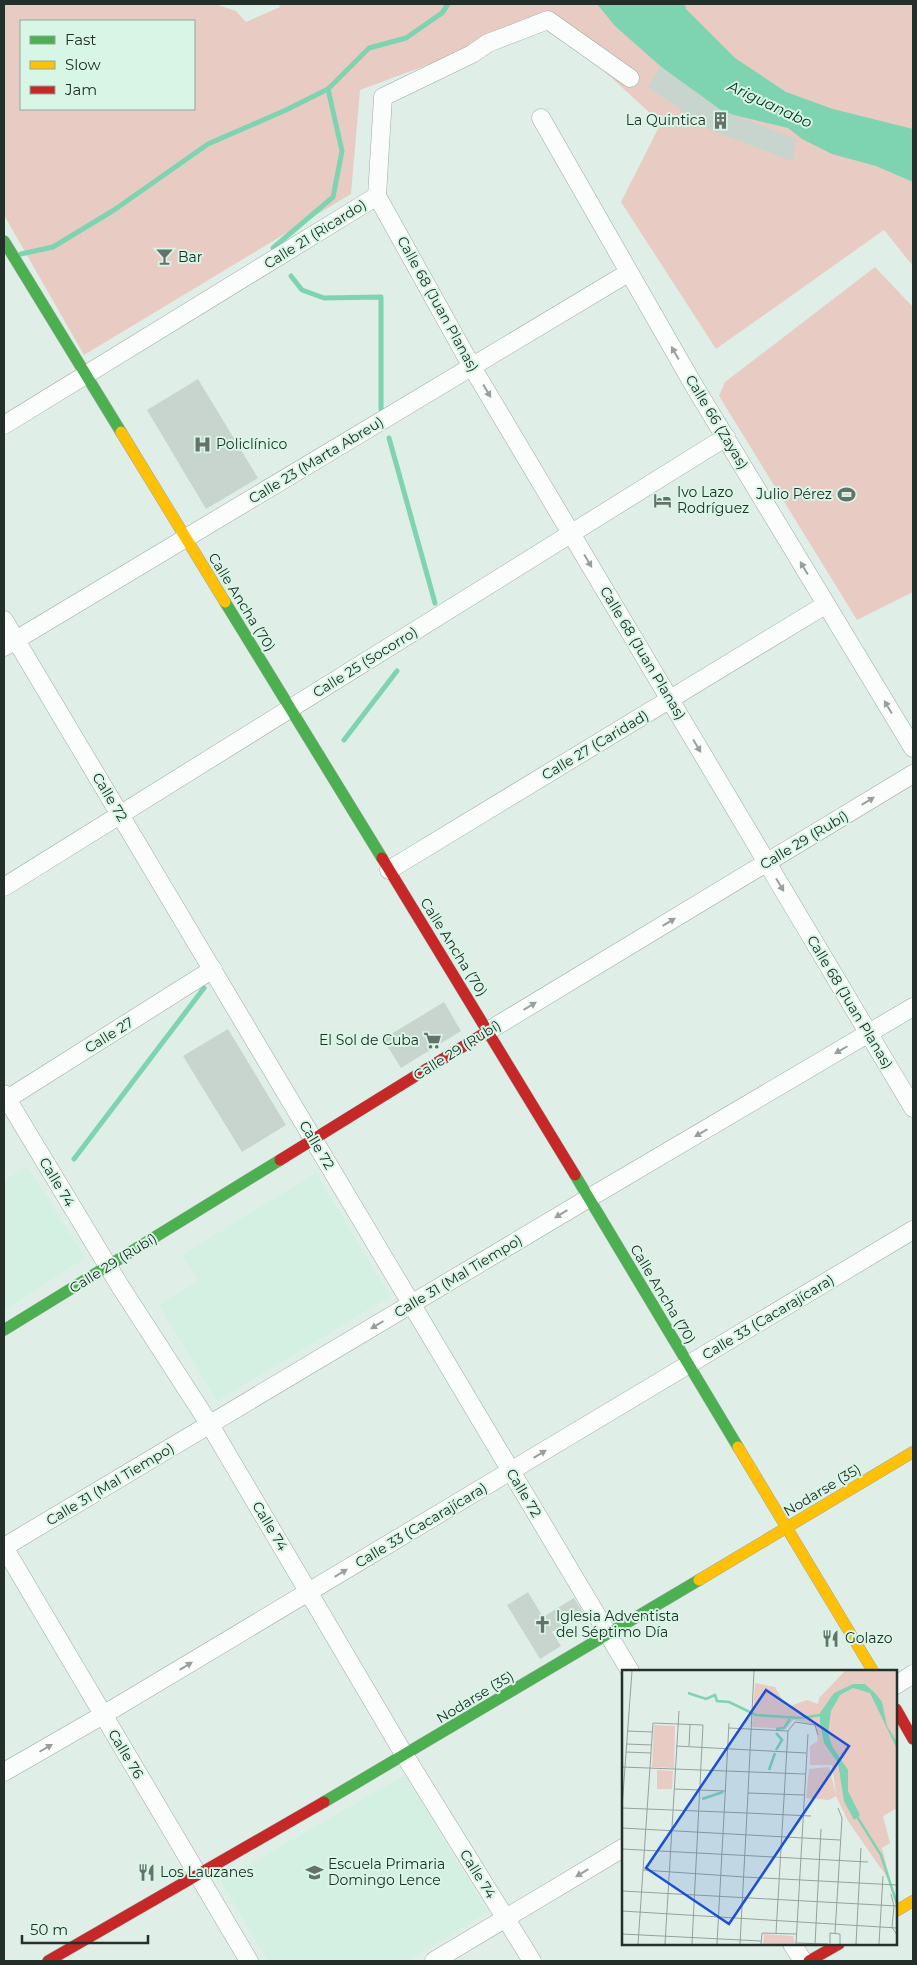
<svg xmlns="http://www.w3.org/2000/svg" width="917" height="1965" font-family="Montserrat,sans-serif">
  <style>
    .built { fill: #d3f0e2 }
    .green { fill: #e8ccc3; fill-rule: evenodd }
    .water { fill: #7ed4b0 }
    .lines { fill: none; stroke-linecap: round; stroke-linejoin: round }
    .stream { stroke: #7ed4b0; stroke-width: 5 }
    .building { fill: #c7d5ce }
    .street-casing { stroke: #9eaaa3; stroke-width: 19 }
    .fast-casing { stroke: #9eaaa3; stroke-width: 12 }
    .slow-casing { stroke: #9eaaa3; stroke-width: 12 }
    .jam-casing { stroke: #9eaaa3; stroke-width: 12 }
    .street { stroke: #fafdfb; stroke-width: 18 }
    .fast { stroke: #4caf50; stroke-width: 11 }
    .slow { stroke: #ffc107; stroke-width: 11 }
    .jam { stroke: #c62828; stroke-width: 11 }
    .oneway { fill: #99a09c }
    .labels { text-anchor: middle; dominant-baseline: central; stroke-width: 4; stroke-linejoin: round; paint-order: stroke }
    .poi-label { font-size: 14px; fill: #232f29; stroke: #d8f6e6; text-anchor: start }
    .street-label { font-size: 14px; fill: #232f29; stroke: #d8f6e6 }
    .water-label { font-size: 15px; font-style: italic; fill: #003320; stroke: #d8f6e6 }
    .inset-river { fill: none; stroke: #7ed4b0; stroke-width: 2.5 }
    .inset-road { fill: none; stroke: #94a29b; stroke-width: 1 }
    .view { fill: #1d4ed8; fill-opacity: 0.15; stroke: #1d4ed8; stroke-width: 2.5 }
    .inset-edge { fill: none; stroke: #232f29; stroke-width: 2.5 }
  </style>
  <rect width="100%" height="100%" fill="#dfefe7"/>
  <path class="built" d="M27,1166L85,1258L4,1310V1181Z
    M316,1173L390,1296L217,1401L159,1305L198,1281L182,1255Z
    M405,1775L488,1912L407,1961H268L221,1881Z"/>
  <path class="green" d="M4,4H215L236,11L246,22L280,7L279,4H913V266L884,230L716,349L621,202L661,123L548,20L360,90L351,194L84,355L4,215ZM21,21H194V109H21Z
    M875,267L913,307V592L857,620L719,396L725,382Z"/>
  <path class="water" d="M597,4H685L686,9L735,58L786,92L833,109L913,129V182L876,166L832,154L802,139L788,128L709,109L615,26Z"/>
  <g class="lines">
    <path class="stream" d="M273,248L333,197L342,151L328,89
      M21,254L53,247L114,210L208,144L286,110L328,89L369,48L406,38L442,13L448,4
      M291,276L302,290L324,298L381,297V409
      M389,438L435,603
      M344,740L397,671
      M74,1159L204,988"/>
  </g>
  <path class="building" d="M660,66L721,110L796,139L792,161L708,129L648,87Z
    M198,379L258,478L206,509L147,410Z
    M444,1002L461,1031L401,1068L383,1039Z
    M228,1029L286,1125L242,1152L183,1056Z
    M528,1592L543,1617L574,1598L584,1614L552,1632L561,1646L540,1659L507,1605Z"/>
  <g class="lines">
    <defs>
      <path id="street" d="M541,118L693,384L913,748
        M377,196L472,367L913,1108
        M4,425L377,196L383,97L472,54L488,43L548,20L630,78
        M4,620L630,1671
        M4,647L628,273
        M389,870L825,605
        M4,887L726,437
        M488,1031L913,774
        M4,1094L120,1286L210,1425L405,1756L532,1961
        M4,1101L213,969
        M4,1547L589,1198L913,1007
        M4,1547L249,1961
        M896,1685L913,1674
        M4,1772L103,1715L913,1230
        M792,1944L803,1961
        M434,1961L623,1848"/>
      <path id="fast" d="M4,241L121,432
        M225,602L382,858
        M575,1175L738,1447
        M4,1330L280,1160
        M324,1802L699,1580"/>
      <path id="slow" d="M121,432L225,602
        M738,1447L873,1671
        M699,1580L913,1452
        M896,1911L913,1901"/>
      <path id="jam" d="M382,858L575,1175
        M280,1160L488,1031
        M896,1709L913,1739
        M48,1961L324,1802
        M809,1961L839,1944"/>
    </defs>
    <use href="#street" class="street-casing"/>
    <use href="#fast" class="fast-casing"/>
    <use href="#slow" class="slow-casing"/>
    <use href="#jam" class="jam-casing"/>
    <use href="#street" class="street"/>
    <use href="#fast" class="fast"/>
    <use href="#slow" class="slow"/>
    <use href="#jam" class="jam"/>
  </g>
  <defs><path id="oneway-solid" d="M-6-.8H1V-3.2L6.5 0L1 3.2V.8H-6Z" transform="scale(1.25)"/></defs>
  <g class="oneway">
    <use href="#oneway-solid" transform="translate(675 353) rotate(-120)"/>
    <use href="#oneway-solid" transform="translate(487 391) rotate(59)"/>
    <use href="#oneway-solid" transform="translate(588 561) rotate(59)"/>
    <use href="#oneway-solid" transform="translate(804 568) rotate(-121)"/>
    <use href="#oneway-solid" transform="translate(888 707) rotate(-121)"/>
    <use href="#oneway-solid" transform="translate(697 746) rotate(59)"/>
    <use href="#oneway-solid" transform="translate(868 801) rotate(-31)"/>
    <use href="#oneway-solid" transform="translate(780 885) rotate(59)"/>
    <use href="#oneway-solid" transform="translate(669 922) rotate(-31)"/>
    <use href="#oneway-solid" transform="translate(530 1006) rotate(-31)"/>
    <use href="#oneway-solid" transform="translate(841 1050) rotate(150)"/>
    <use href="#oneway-solid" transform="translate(701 1133) rotate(150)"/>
    <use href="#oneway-solid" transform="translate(561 1214) rotate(149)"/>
    <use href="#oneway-solid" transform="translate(377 1325) rotate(149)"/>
    <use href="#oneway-solid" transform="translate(540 1454) rotate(-31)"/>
    <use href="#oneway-solid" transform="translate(341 1573) rotate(-31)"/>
    <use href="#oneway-solid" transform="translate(186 1666) rotate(-31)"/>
    <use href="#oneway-solid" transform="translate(46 1748) rotate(-30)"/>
    <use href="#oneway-solid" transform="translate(582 1873) rotate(149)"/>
  </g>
  <defs>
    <symbol id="building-bare" viewBox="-9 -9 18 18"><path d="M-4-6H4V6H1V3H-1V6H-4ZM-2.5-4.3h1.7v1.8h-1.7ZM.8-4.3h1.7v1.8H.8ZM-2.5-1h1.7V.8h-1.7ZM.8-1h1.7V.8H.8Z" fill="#65726c" stroke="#d8f6e6" stroke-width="2.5" paint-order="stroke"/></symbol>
    <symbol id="bar-bare" viewBox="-9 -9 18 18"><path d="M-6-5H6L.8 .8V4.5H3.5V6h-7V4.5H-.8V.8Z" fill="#65726c" stroke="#d8f6e6" stroke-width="2.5" paint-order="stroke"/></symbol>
    <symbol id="hospital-bare" viewBox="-9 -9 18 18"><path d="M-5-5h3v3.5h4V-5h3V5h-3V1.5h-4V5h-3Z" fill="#65726c" stroke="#d8f6e6" stroke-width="2.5" paint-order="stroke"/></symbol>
    <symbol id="stadium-bare" viewBox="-9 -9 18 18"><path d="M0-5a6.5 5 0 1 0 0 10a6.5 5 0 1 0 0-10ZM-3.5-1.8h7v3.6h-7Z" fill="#65726c" stroke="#d8f6e6" stroke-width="2.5" paint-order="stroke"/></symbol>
    <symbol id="hotel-bare" viewBox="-9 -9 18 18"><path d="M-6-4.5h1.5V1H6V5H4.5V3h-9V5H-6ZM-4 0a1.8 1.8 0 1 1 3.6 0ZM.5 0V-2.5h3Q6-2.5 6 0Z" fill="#65726c" stroke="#d8f6e6" stroke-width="2.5" paint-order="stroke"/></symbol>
    <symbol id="supermarket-bare" viewBox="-9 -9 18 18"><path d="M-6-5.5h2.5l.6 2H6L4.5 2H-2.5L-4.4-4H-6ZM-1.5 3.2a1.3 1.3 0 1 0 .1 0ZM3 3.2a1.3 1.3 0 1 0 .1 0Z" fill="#65726c" stroke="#d8f6e6" stroke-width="2.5" paint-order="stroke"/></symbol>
    <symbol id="church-bare" viewBox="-9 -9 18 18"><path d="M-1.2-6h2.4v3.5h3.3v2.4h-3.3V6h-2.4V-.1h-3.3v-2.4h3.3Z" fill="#65726c" stroke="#d8f6e6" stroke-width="2.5" paint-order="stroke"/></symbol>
    <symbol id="restaurant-bare" viewBox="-9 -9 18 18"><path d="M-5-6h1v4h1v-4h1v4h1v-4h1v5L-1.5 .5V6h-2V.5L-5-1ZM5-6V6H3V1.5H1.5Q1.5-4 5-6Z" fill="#65726c" stroke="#d8f6e6" stroke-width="2.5" paint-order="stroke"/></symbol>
    <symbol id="school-bare" viewBox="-9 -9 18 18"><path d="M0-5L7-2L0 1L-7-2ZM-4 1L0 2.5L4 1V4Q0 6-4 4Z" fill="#65726c" stroke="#d8f6e6" stroke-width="2.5" paint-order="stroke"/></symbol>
  </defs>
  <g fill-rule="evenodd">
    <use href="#building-bare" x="708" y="108" width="25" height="25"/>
    <use href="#bar-bare" x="152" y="244" width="25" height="25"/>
    <use href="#hospital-bare" x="190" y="432" width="25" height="25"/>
    <use href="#stadium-bare" x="834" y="482" width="25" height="25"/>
    <use href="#hotel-bare" x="650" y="488" width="25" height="25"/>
    <use href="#supermarket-bare" x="420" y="1028" width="25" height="25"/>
    <use href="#church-bare" x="530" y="1612" width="25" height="25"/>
    <use href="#restaurant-bare" x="818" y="1626" width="25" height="25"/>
    <use href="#restaurant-bare" x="134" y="1860" width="25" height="25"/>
    <use href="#school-bare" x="302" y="1860" width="25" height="25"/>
  </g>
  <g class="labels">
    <g class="poi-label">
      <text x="706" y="120" text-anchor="end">La Quintica</text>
      <text x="178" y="257">Bar</text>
      <text x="216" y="444">Policlínico</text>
      <text x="677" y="492">Ivo Lazo<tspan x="677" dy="16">Rodríguez</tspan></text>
      <text x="832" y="494" text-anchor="end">Julio Pérez</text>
      <text x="419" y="1040" text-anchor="end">El Sol de Cuba</text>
      <text x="556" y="1616">Iglesia Adventista<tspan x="556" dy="16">del Séptimo Día</tspan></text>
      <text x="845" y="1638">Golazo</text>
      <text x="328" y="1864">Escuela Primaria<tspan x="328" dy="16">Domingo Lence</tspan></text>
      <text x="160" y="1872">Los Lauzanes</text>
    </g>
    <g class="street-label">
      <text transform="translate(315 234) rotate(-32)">Calle 21 (Ricardo)</text>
      <text transform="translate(438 304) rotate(61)">Calle 68 (Juan Planas)</text>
      <text transform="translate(717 422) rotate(59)">Calle 66 (Zayas)</text>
      <text transform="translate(316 460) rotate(-31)">Calle 23 (Marta Abreu)</text>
      <text transform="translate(242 602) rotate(58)">Calle Ancha (70)</text>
      <text transform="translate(643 653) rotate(59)">Calle 68 (Juan Planas)</text>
      <text transform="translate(365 662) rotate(-32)">Calle 25 (Socorro)</text>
      <text transform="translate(595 745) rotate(-31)">Calle 27 (Caridad)</text>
      <text transform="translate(110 797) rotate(59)">Calle 72</text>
      <text transform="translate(804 840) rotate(-31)">Calle 29 (Rubí)</text>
      <text transform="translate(454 947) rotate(58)">Calle Ancha (70)</text>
      <text transform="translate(850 1002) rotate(59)">Calle 68 (Juan Planas)</text>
      <text transform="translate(109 1035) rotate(-32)">Calle 27</text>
      <text transform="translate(457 1050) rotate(-32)">Calle 29 (Rubí)</text>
      <text transform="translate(317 1145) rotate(59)">Calle 72</text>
      <text transform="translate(57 1182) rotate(59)">Calle 74</text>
      <text transform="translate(113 1263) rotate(-32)">Calle 29 (Rubí)</text>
      <text transform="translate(458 1276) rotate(-31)">Calle 31 (Mal Tiempo)</text>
      <text transform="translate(663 1294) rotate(59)">Calle Ancha (70)</text>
      <text transform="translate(768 1317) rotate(-31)">Calle 33 (Cacarajícara)</text>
      <text transform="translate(110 1484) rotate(-31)">Calle 31 (Mal Tiempo)</text>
      <text transform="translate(822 1490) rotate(-31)">Nodarse (35)</text>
      <text transform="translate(524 1493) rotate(59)">Calle 72</text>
      <text transform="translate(421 1525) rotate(-31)">Calle 33 (Cacarajícara)</text>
      <text transform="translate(270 1526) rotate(59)">Calle 74</text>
      <text transform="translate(475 1697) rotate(-31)">Nodarse (35)</text>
      <text transform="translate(126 1754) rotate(59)">Calle 76</text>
      <text transform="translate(478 1874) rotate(58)">Calle 74</text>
    </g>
    <g class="water-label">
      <text transform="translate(770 104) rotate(25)">Ariguanabo</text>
    </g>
  </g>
  <g transform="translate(622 1670)">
    <rect width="275" height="275" fill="#dfefe7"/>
    <path d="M223,1H275V138L261,146L268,173L260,178L269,213L226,151L214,126L207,130L184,128L187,99L207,97L214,125L210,95H188V76L196,71L193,55L171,50L164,59L130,57L133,13L153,17L165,37L185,30L196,34L197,28ZM32,55L53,56L52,98L30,97ZM35,100L51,101L50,119H35ZM142,264L171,266L173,274H141Z" fill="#e8ccc3"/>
    <path d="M231,14H243L254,24L260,32L265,56L275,72V79L248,23L231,18L218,25L209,41L206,63L210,76L226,100V121L238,145L232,150L222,131L216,93L202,73L198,53V43L212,23Z" fill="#7ed4b0"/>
    <path class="inset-river" d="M66,23L84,29L93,25L95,31L107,32L134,45L179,48L198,45M154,59L162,58L168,49M154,63L160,70L154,80M147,100L153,83M80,129L101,122M234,145L259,185L275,234"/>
    <path class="inset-road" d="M132,1L125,143L189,146M107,58L166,61L173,52L193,55L196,65M5,61L30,62M4,74L30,75M54,76L184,83M67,76L68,55M4,82L29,83M0,97L183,104M52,119L104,121M126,123L182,125M0,138L10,1M0,138L125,143L118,274M0,158L218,170M0,179L246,192M21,200L122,207M122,207L275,215M0,221L275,236M269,224L272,236L270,257L275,265M0,241L275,258M154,263L166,61M213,263L220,148L216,138M0,264L139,271M174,273L206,274M16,274L31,53L81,55L70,274M43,274L57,41M95,274L107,53M139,274L140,263L174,264M174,274L186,64M193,274L199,159M208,274V263L218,264V274M234,274L239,178M257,274L261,206"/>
    <path class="view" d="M144,20L227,76L107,254L24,198Z"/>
    <rect width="275" height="275" class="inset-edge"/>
  </g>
  <rect width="917" height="1965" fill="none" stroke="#232f29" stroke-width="10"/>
  <rect x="20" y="20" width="175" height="90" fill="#d8f6e6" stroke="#90a69a"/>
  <rect x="30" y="36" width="25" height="8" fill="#4caf50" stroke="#90a69a"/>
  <text x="65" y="45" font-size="15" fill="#232f29">Fast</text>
  <rect x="30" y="61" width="25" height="8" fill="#ffc107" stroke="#90a69a"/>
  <text x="65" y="70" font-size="15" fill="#232f29">Slow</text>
  <rect x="30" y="86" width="25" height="8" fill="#c62828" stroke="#90a69a"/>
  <text x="65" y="95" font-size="15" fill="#232f29">Jam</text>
  <path d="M22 1935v8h126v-8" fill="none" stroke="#232f29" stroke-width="2.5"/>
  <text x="30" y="1935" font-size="15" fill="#232f29" stroke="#d8f6e6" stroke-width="4" paint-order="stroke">50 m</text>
</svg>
